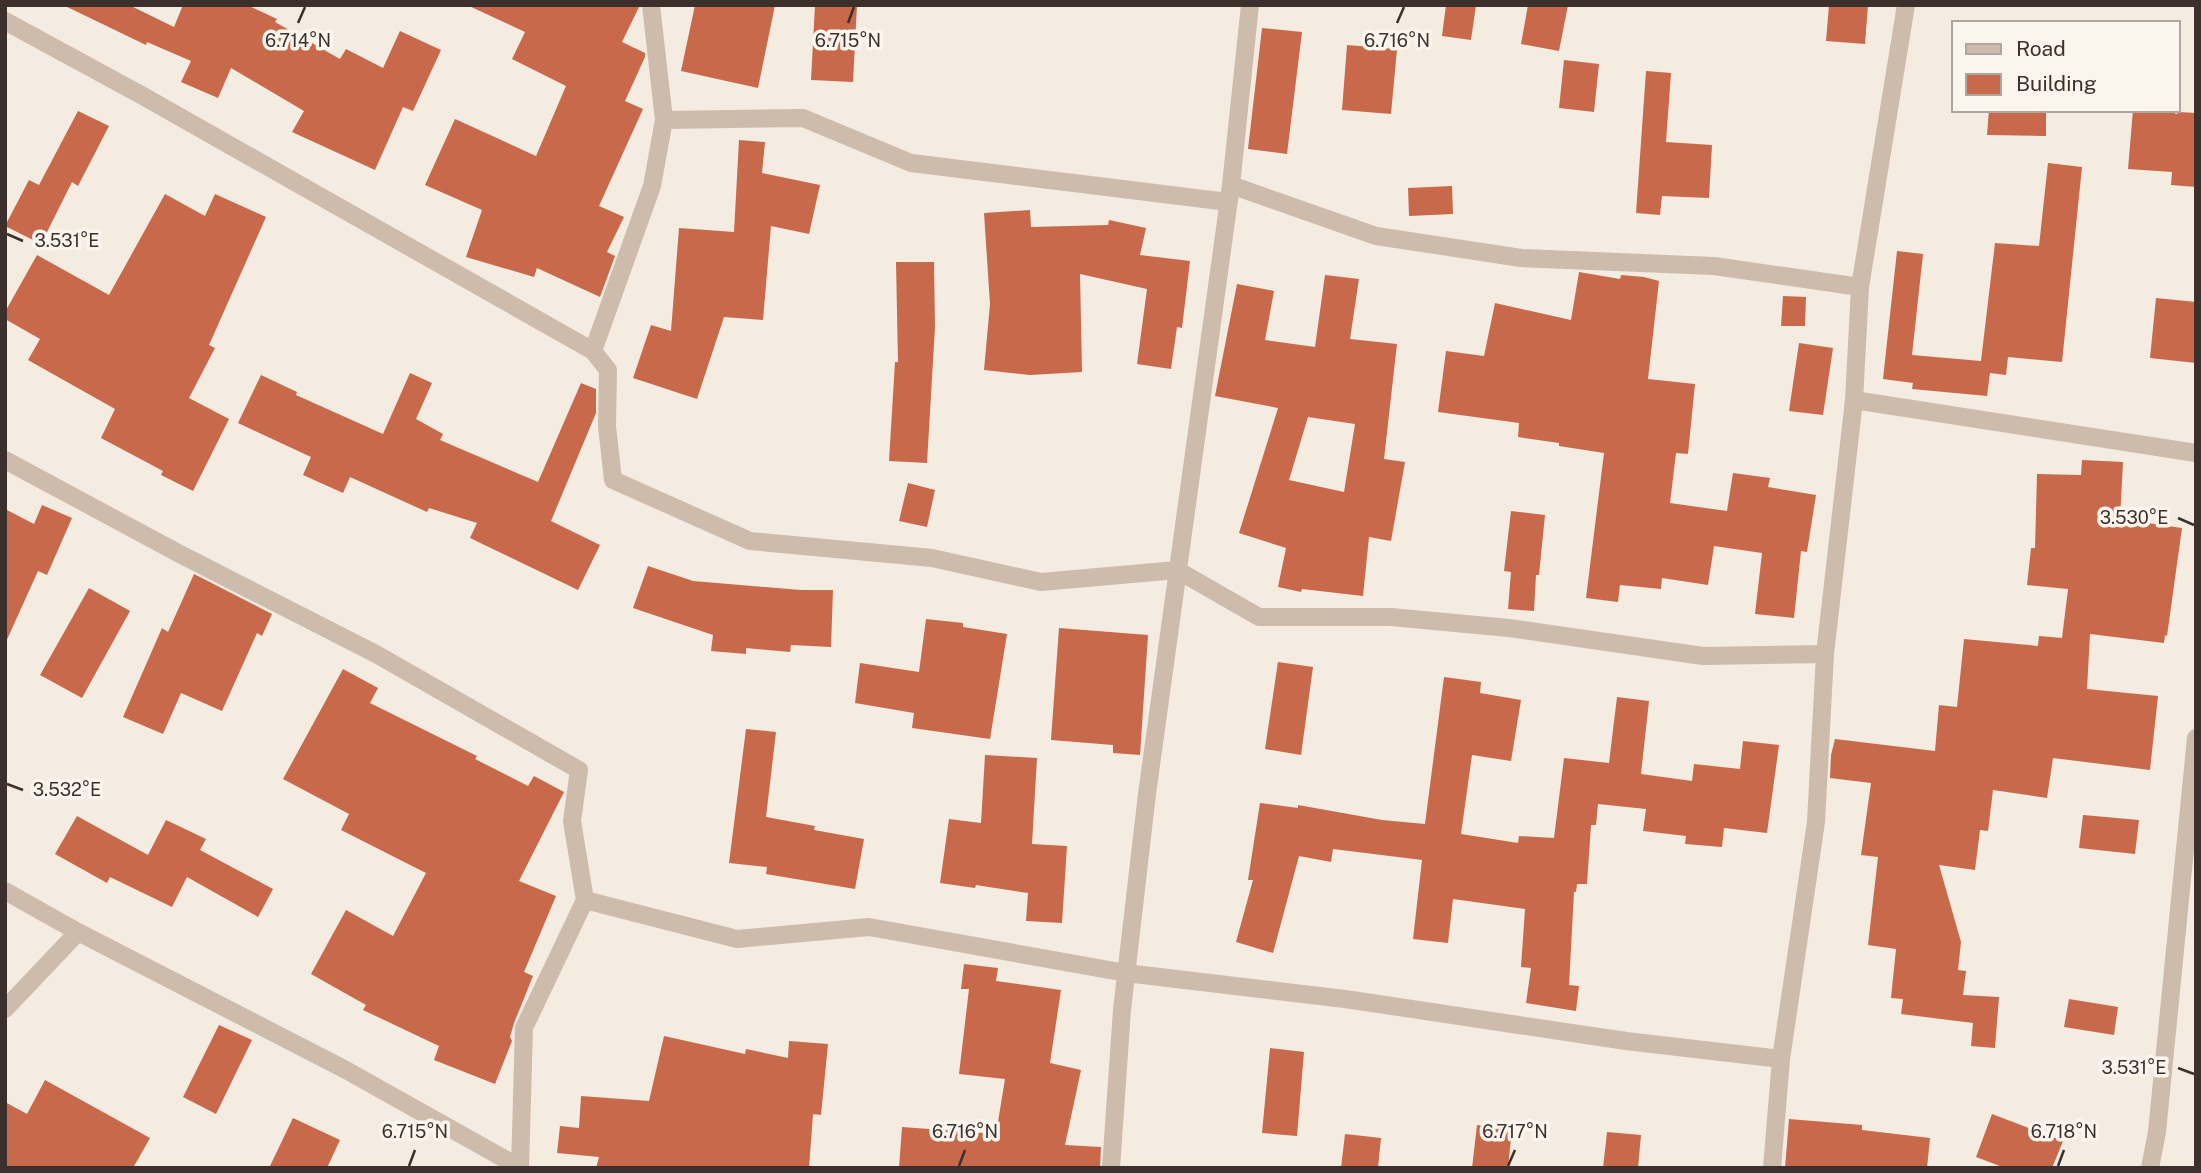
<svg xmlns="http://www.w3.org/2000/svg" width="2201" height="1173" font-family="'Public Sans',sans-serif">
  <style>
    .building { fill: #c8694b; fill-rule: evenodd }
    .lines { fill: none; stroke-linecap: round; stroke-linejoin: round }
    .street { stroke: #cdbbac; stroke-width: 18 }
    .ticks { fill: none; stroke: #3b302b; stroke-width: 2.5 }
    .ticks-label { font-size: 18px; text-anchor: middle; fill: #3b302b; stroke: #fbf5ee; stroke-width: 7; stroke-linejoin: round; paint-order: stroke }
  </style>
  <rect width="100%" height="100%" fill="#f4ebe1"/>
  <path class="building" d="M63,5H129L174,27L183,5H247L277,19L275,22L340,59L346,49L383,68L400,31L441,50L413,111L403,107L375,170L292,132L304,111L231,68L218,98L181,82L191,61L147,42L146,45Z
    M467,5H640L622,42L645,53V57L625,101L643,109L599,206L624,217L607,252L615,256L600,297L537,268L534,277L466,257L482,210L425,185L455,119L536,156L566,86L512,59L525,32Z
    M695,5H775L758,88L681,71Z
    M815,5H857L853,82L811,80Z
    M1446,5H1476L1471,40L1442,36Z
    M1528,5H1568L1559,51L1521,44Z
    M1829,5H1868L1865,44L1826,41Z
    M1262,28L1302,32L1287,154L1248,149Z
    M1347,45L1397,49L1391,114L1342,110Z
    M1564,60L1599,64L1594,112L1559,108Z
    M1646,71L1671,73L1666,142L1712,145L1709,198L1662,196L1660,215L1636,213Z
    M1989,110H2046V136L1987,135Z
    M2133,110H2175V114H2177L2178,112L2196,113V187L2171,185L2172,172L2128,169Z
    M78,111L109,126L78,186L72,182L41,244L5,226L29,180L39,185Z
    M739,140L765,142L762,173L820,185L809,234L771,226L763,320L724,317L697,399L633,378L651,325L671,331L679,228L734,232Z
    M2048,163L2082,167L2062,362L2008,357L2006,375L1990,373L1987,396L1912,389L1913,383L1883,379L1897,251L1923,254L1912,355L1981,361L1995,243L2039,246Z
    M1452,186L1453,214L1409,216L1408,188Z
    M165,194L205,216L215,194L266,217L209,345L215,348L189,398L229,419L193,491L161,475L163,471L101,438L115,409L28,360L40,339L5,319V312L37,255L109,295Z
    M1030,210L1031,227L1108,225L1109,220L1146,228L1140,255L1190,261L1182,328L1177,327L1171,369L1137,364L1147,289L1080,274L1082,372L1030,375L984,370L990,304L984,213Z
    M896,262H934L935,327L927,463L889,461L895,362H898Z
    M1579,272L1620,279L1621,275L1644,277L1659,281L1648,379L1695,384L1688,454L1676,453L1670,503L1727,511L1733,473L1770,478L1768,487L1816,495L1807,552L1801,551L1794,618L1755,614L1762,553L1714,546L1708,585L1662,578L1661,589L1620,585L1618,602L1586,598L1604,453L1559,446V443L1518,437L1519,423L1438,412L1446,351L1484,356L1495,303L1571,320Z
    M1325,275L1359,279L1350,339L1397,344L1384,459L1405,462L1391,541L1369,537L1363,596L1302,589L1301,592L1278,587L1286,548L1239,533L1278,408L1215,396L1237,284L1274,291L1265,340L1315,347ZM1308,417L1355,424L1344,492L1289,480Z
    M1783,296L1806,297L1805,326H1781Z
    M2156,298L2196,302V363L2150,358Z
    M1799,343L1833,348L1823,415L1789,411Z
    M410,373L432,383L416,419L443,434L440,440L538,482L581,383L596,389V413L551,521L600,545L578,590L470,538L477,523L429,508L427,512L350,477L343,493L303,475L311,457L238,423L261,375L297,392L296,395L383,434Z
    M2082,460L2123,462L2120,519L2182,528L2167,636L2165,635L2164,643L2090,634L2087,689L2158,696L2150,770L2053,758L2047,798L1993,790L1988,831L1980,830L1975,870L1939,865L1961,942L1958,970L1966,971L1963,995L1999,997L1995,1048L1971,1046L1973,1023L1901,1014L1903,999L1891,998L1896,949L1868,945L1878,857L1861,855L1871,783L1830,778L1831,755L1835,739L1935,751L1939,705L1957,707L1964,639L2038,646L2039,636L2062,638L2068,589L2027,585L2031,548H2035L2037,474L2081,475Z
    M908,483L935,490L927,527L899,521Z
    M42,505L72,518L47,575L38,571L5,644V509L34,524Z
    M1511,511L1545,515L1539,575H1536L1534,611L1508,609L1511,572L1504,571Z
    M648,566L693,581L801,590H833L831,647L791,645L790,652L746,648V654L711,651L713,635L633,608Z
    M194,574L272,614L262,636L257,633L222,711L181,693L163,734L123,717L162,628L168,632Z
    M89,588L130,611L82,698L40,675Z
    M926,619L963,623V627L1007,634L990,739L912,728L914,713L855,703L860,663L919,672Z
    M1059,628L1148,635L1140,755L1113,753V745L1051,740Z
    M1278,662L1313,667L1301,755L1265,749Z
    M343,669L378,688L370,703L477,756L475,759L528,786L534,776L564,792L519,881L556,896L524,972L533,976L514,1023L510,1037L512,1041L495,1084L434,1060L439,1046L363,1010L366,1005L311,974L346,910L393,936L426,873L341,830L349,814L283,779Z
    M1444,677L1481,682L1480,693L1521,700L1511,761L1472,755L1461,834L1518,843L1519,836L1554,838L1564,758L1609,763L1617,697L1649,701L1641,774L1692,781L1694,764L1740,769L1743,741L1779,745L1767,833L1724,828L1722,847L1685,844L1686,836L1643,831L1646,809L1598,804L1596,825H1591L1587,884H1577L1576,892H1574L1569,985L1579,986L1576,1011L1526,1003L1531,968L1521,967L1525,909L1453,899L1448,943L1413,939L1422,860L1333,849L1331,862L1299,856L1273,953L1236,942L1253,880H1248L1260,803L1298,808V805L1382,820L1425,824Z
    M746,729L776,732L766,817L815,826L814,830L864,839L855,889L766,874L767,867L729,863Z
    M985,755L1037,758L1032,844L1067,846L1062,923L1026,921L1028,893L976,885L975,888L940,883L949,819L981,823Z
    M2083,815L2139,820L2135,854L2079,848Z
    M77,816L148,855L166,820L206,839L200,850L273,889L258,917L187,877L172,907L110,877L107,883L55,854Z
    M964,964L998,968L996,981L1061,990L1050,1063L1081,1070L1065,1145L1101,1147L1100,1168H899L902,1127L996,1134L1005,1079L959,1074L969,989H961Z
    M2069,999L2118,1007L2114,1035L2064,1027Z
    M219,1025L252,1040L216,1114L183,1097Z
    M664,1036L745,1054L746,1049L788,1058L789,1041L828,1044L821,1115L813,1114L809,1168H596L599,1157L557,1153L560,1126L579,1128L581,1096L649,1101Z
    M1270,1048L1304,1052L1297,1136L1262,1133Z
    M45,1080L150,1138L133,1168H5V1102L27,1114Z
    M1992,1114L2063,1141L2052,1168H2005L1976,1157Z
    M293,1118L340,1140L327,1168H269Z
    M1789,1119L1862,1125V1130L1930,1138L1927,1168H1785Z
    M1477,1125L1512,1129L1508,1168H1472Z
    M1607,1132L1641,1135L1638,1168H1603Z
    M1345,1134L1381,1138L1378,1168H1341Z"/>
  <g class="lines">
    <path class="street" d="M5,21L143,96L593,351L608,370L607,426L613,480L750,541L932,558L1041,582L1177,570L1259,617H1391L1509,628L1703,656L1825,654
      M664,120L803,118L911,163L1228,202
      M1231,185L1376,236L1521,258L1714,266L1860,287
      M593,351L652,186L664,120L651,5
      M1854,400L2196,453
      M5,460L178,553L376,654L579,770L572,821L585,900L737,939L869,927L1126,973L1345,999L1626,1041L1781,1059
      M5,891L78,932
      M5,1009L78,932L346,1070L519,1167
      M520,1168L524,1028L585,900
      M1111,1168L1122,1010L1147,794L1231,185L1250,5
      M1772,1168L1781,1059L1816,822L1825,654L1854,400L1860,287L1906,5
      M2150,1168L2157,1132L2196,738"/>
  </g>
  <path class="ticks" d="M298,23L305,7M848,23L854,7M1397,23L1404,7M7,234L23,241M2178,518L2194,525M7,784L23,790M2178,1068L2194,1074M409,1166L415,1150M959,1166L965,1150M1508,1166L1515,1150M2058,1166L2064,1150"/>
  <g class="ticks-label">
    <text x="298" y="47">6.714°N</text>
    <text x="848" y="47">6.715°N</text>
    <text x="1397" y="47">6.716°N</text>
    <text x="67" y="247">3.531°E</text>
    <text x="2134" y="524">3.530°E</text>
    <text x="67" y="796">3.532°E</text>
    <text x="2134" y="1074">3.531°E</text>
    <text x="415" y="1138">6.715°N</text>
    <text x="965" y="1138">6.716°N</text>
    <text x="1515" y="1138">6.717°N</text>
    <text x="2064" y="1138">6.718°N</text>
  </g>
  <rect width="2201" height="1173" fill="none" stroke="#3b302b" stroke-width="14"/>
  <rect x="1952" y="21" width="228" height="91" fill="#fbf5ee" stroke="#aea6a0" stroke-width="2"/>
  <rect x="1966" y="44" width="35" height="10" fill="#cdbbac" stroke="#aea6a0" stroke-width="2"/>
  <text x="2016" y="56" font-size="21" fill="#3b302b">Road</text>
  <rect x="1966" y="74" width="35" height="21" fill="#c8694b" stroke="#aea6a0" stroke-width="2"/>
  <text x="2016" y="91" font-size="21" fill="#3b302b">Building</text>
</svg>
